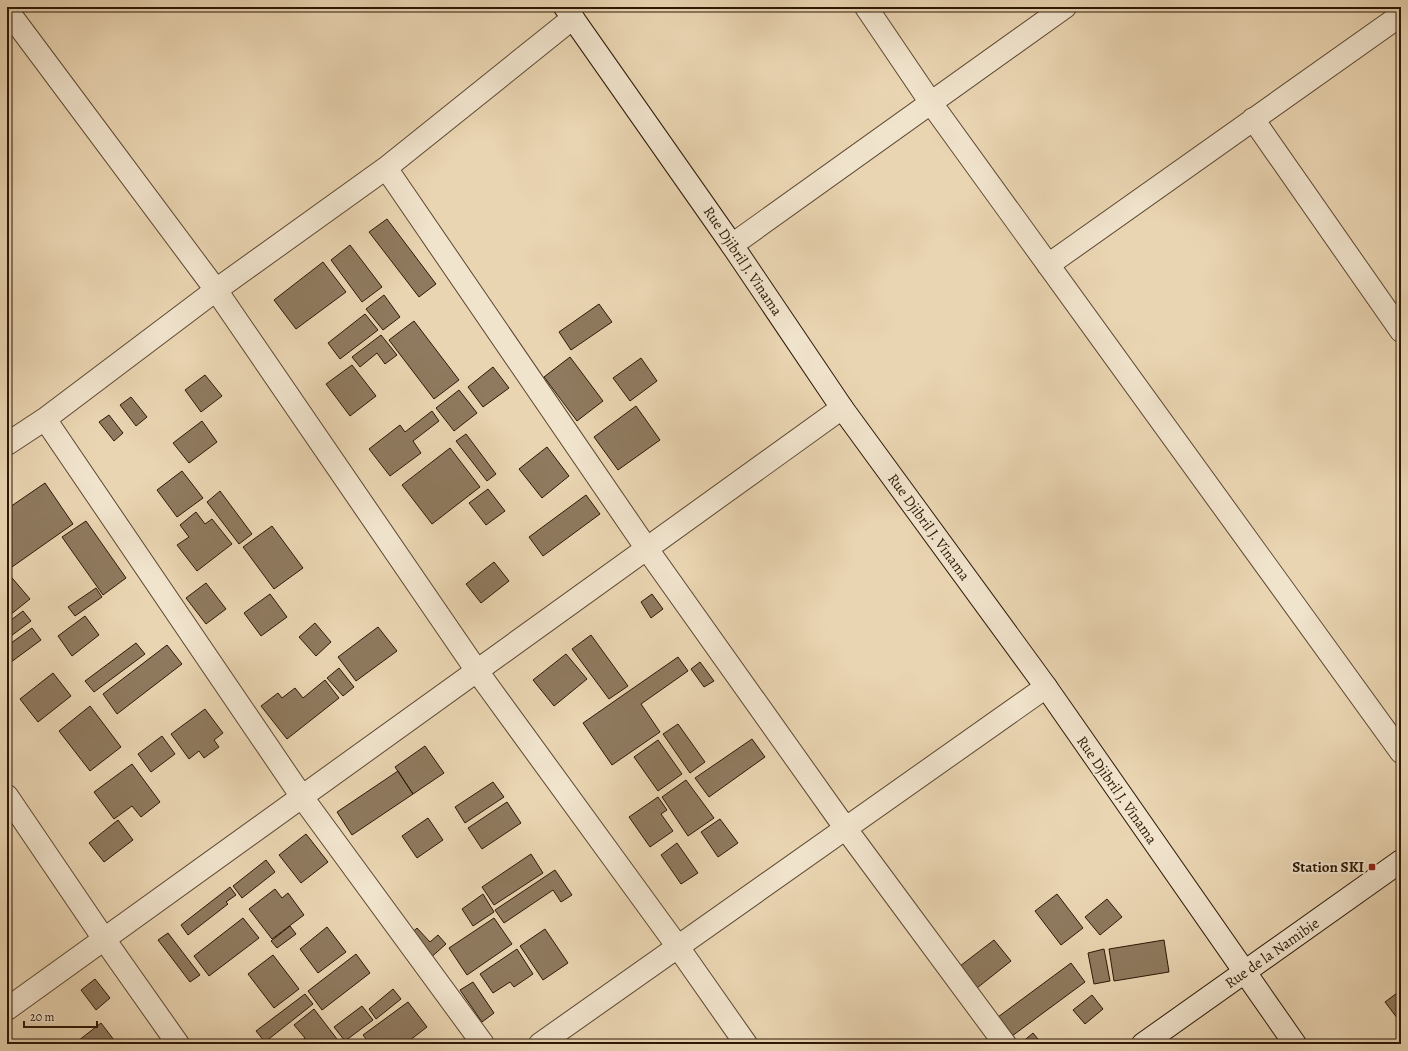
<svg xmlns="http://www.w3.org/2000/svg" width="1408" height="1051" font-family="Alegreya,serif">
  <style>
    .building { fill: #8f7a5f; stroke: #2c1806 }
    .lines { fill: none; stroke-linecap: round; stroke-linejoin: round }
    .street-casing { stroke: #5c4731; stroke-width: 24 }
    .secondary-casing { stroke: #2c1806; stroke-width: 24 }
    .street { stroke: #f1e4cd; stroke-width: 22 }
    .secondary { stroke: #f1e4cd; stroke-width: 22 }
    .poi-dot { fill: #8f2418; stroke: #f1e4cd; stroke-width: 1.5 }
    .labels { text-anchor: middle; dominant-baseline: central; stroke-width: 4; stroke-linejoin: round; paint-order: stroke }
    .street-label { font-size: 15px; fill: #2c1806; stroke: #f1e4cd }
    .poi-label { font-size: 15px; font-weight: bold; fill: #2c1806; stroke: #f1e4cd; text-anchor: end }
  </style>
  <rect width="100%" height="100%" fill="#ead5b2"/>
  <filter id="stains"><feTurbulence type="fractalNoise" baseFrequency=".005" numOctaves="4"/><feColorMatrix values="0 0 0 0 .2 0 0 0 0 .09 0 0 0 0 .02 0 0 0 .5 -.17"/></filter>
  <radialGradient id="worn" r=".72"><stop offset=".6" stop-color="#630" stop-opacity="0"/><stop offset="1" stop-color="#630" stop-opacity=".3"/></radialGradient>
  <path class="building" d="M387,219L436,284L419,297L369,232Z
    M350,245L382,287L362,302L331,260Z
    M323,262L346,292L296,329L274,300Z
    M384,295L400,317L383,330L366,309Z
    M599,304L612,322L571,350L559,332Z
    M365,314L378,330L340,359L328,343Z
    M414,321L459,380L434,399L389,340Z
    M381,335L397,355L385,364L377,353L360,367L352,357Z
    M570,357L603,401L577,421L544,377Z
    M641,358L657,381L630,401L613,378Z
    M352,365L376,396L350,416L326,384Z
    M493,367L509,388L483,407L468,387Z
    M205,375L222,396L201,412L185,390Z
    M459,390L477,413L454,431L436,408Z
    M131,397L147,417L136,426L120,405Z
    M636,406L660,440L618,470L594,437Z
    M432,411L439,421L413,441L421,453L390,476L369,449L400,425L405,432Z
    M109,415L123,433L114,441L99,422Z
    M202,421L217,442L189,463L173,443Z
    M466,434L496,474L487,481L456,441Z
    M547,447L569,476L542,498L519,469Z
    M450,448L480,487L432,524L402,485Z
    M182,471L203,498L177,517L157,490Z
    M45,483L73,524L12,567L7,560V509Z
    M488,489L505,511L486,525L469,503Z
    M220,491L252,534L239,544L207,502Z
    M586,495L600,514L543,556L529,537Z
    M196,512L205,524L212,519L232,544L197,571L177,545L189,537L180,525Z
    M86,521L126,578L103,595L62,537Z
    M272,526L303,568L274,589L243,547Z
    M494,562L509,581L481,603L466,584Z
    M7,572L30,599L10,615L7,612Z
    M206,583L226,609L206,624L186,598Z
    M96,588L102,597L75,616L68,607Z
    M270,594L287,617L261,636L244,613Z
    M652,594L663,609L651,618L641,602Z
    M23,611L31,621L7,639V623Z
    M85,616L99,635L72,656L58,636Z
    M315,623L331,642L316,656L299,637Z
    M378,627L397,651L356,681L338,657Z
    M32,628L41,640L7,665V646Z
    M591,635L628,686L609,699L572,649Z
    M136,643L145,654L94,692L85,681Z
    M167,645L182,664L117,714L103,694Z
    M566,654L587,679L554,706L533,680Z
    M678,657L688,671L641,704L660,732L612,765L583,723Z
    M700,662L714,681L704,687L691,669Z
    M339,668L354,687L343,696L327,678Z
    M53,673L71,696L38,722L20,699Z
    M325,680L339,698L287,739L261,706L278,693L282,698L295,688L303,698Z
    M90,706L121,747L90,771L59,731Z
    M205,709L223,733L214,740L219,747L204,758L199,751L189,759L171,734Z
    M678,724L705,762L690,773L663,734Z
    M162,736L175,754L151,772L138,754Z
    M752,739L765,757L709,797L695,778Z
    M658,740L682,774L658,791L634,757Z
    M425,746L444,773L413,794L395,767Z
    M132,764L160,802L141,817L132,806L114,819L94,792Z
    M398,771L413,794L352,835L337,812Z
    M686,780L714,818L688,836L662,797Z
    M493,782L504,797L465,823L455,807Z
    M658,797L667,810L661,814L673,831L650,847L629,817Z
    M507,802L521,823L482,849L468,828Z
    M428,818L443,840L417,858L402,836Z
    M720,819L738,843L718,857L701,832Z
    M118,820L133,840L104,862L89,843Z
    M306,834L328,862L301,883L279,855Z
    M677,843L698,873L681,884L661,855Z
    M531,854L543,873L494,905L482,887Z
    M266,860L275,872L242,898L233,886Z
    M555,870L572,895L561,902L553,890L504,923L495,910Z
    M230,887L236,895L226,902L228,904L188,935L181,925Z
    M275,889L282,898L288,893L304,915L272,939L249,909Z
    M483,894L494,912L473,926L462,909Z
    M1057,894L1083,928L1061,945L1035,911Z
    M1107,899L1122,917L1100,935L1085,917Z
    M243,918L259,938L209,976L194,956Z
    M494,918L512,944L467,975L449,948Z
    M290,926L296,934L277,948L271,941Z
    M327,927L346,952L318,973L300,949Z
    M417,928L430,942L438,935L446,944L428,960L407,937Z
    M545,929L568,963L543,980L520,946Z
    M168,933L200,975L190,982L158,940Z
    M994,940L1011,961L977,988L960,966Z
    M1164,940L1169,972L1114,981L1109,949Z
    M517,949L533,974L514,987L510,982L493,993L480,974Z
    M1104,949L1110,981L1094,984L1088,953Z
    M356,954L370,973L322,1010L308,991Z
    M273,955L299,989L274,1008L248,974Z
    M1071,963L1085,982L1012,1036L998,1017Z
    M95,979L110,998L96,1010L81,990Z
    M473,982L494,1013L482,1022L460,990Z
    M393,989L401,999L376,1019L369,1009Z
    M1401,990V1023L1385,1002Z
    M305,994L313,1004L265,1042L256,1031Z
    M1092,995L1103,1009L1085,1024L1073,1010Z
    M408,1002L427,1027L405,1044H370L363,1035Z
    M362,1006L373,1020L345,1041L334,1027Z
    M314,1009L340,1043L338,1044H297L305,1038L294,1025Z
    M101,1023L117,1044H74Z
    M1033,1033L1042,1044H1020Z"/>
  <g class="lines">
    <defs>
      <path id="street" d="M866,7L931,103L1401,752
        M7,10L216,290L477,671L678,947L746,1044
        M1253,119L1401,331
        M386,168L647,549L846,829L1005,1044
        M732,245L1065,7
        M1048,265L1401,15
        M45,419L302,797L483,1044
        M7,444L45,419L216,290L386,168L573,18
        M7,796L104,939L178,1044
        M7,1009L842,408
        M540,1044L1046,687"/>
      <path id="secondary" d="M565,7L732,245L842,408L1046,687L1295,1044
        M1143,1044L1401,861"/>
    </defs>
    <use href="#street" class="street-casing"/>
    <use href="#secondary" class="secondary-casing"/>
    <use href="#street" class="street"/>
    <use href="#secondary" class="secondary"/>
  </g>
  <rect class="poi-dot" x="1368" y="863" width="8" height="8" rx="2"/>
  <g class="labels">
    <g class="street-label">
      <text transform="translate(743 261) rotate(56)">Rue Djibril J. Vinama</text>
      <text transform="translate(929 527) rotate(54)">Rue Djibril J. Vinama</text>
      <text transform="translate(1117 790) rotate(55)">Rue Djibril J. Vinama</text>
      <text transform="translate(1272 953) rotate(-35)">Rue de la Namibie</text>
    </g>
    <g class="poi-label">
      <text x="1364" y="867">Station SKI</text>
    </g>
  </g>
  <rect width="1408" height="1051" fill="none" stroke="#ead5b2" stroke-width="24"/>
  <rect x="8" y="8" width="1392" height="1035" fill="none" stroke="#2c1806" stroke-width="2"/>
  <rect x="12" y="12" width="1384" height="1027" fill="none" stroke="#2c1806"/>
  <path d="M24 1021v6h73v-6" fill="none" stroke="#2c1806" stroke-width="2"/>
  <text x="30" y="1021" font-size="12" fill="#2c1806" stroke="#f1e4cd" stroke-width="3" paint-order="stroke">20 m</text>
  <rect width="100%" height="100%" filter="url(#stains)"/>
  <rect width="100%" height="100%" fill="url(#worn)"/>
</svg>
